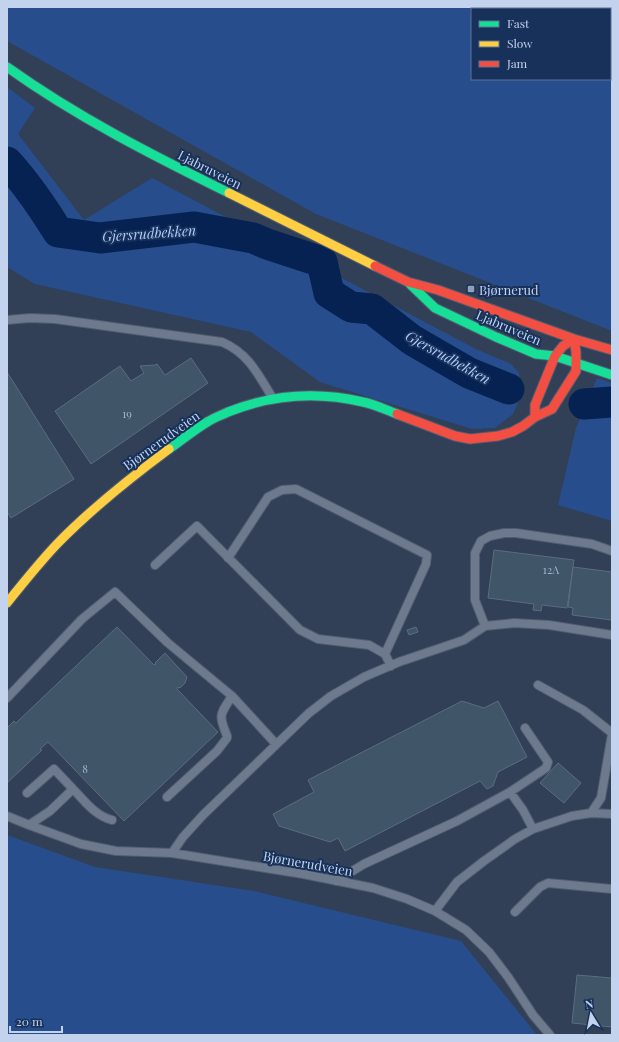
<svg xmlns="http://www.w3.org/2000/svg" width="619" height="1042" font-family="'Playfair Display',serif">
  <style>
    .green { fill: #274d8c; fill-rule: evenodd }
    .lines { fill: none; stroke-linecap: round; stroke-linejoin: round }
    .river { stroke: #062252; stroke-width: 31 }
    .building { fill: #405568; stroke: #5b6c7e }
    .lane-casing { stroke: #505c70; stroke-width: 10 }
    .fast-casing { stroke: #505c70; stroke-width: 11 }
    .slow-casing { stroke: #505c70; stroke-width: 11 }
    .jam-casing { stroke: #505c70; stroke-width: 11 }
    .lane { stroke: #6d798c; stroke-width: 8 }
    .fast { stroke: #16e098; stroke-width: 9 }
    .slow { stroke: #ffcf43; stroke-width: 9 }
    .jam { stroke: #f24e42; stroke-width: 9 }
    .poi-dot { fill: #90a0b8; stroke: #18315a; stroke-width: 1.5 }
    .labels { text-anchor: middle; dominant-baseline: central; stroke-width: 4; stroke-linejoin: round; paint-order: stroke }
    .number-label { font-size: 11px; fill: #a2b4cc }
    .street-label { font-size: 13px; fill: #c3d3ed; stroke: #18315a }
    .poi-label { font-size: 13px; fill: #c3d3ed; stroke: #18315a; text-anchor: start }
    .water-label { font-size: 14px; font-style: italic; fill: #adccfe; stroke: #18315a }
  </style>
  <rect width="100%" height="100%" fill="#314057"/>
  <path class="green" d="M7,7H612V331L316,214L7,41ZM472,9H610V79H472Z
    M7,87L35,108L18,134L84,220L152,178L476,349L511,364L519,373L521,386L519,400L513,414L495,428L472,429L320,382L251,332L35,284L7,267Z
    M597,378L612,383V521L558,505L576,428Z
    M7,835L95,867L254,891L461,941L537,1035H7Z"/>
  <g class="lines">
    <path class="river" d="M7,162C27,184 42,206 58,232L100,238L194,227L253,238L267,244L322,262L329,293L351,307L372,309L412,340L469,373L509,389
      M584,404L612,402"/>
  </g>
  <path class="building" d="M191,358L208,383L91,464L55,411L120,366L131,381L144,373L140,366L155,365L157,364L165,375Z
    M7,372L74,479L11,518L8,513L7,514Z
    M494,550L574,560L567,608L542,605L541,611L533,610L534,604L488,598Z
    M573,567L612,572V620L572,615L573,608L568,607Z
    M117,627L154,665L156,664L155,663L165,653L187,677L185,683L180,688L178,687L177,689L218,732L124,821L48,742L40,749L42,750L7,783V728L14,721L16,723L18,721Z
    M416,627L418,632L409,635L407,630Z
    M462,701L484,708L498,701L527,757L498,772L493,786L487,789L480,781L345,851L338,838L330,842L279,826L273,814L314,792L308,780Z
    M558,763L581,783L564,803L540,783Z
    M577,975L612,978V1027L572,1023Z"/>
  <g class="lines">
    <defs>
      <path id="lane" d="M7,320L30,318L55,319L222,342C248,353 258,374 272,397
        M228,558L268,497L282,490L296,489L427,555L426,564L385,654
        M155,565L197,526L300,630L318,639L369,645L385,654L391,666
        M485,626L475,600V553L481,541L490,536L504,533H516L592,544L612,551
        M538,685L583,710L612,733
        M7,698L82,619L115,592L168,643L232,696L276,744
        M510,792L523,810L533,829
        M27,793L54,769L73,789
        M167,797L217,751L227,738V736C218,714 220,715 232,696
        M591,813L601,798L612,734
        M7,816L29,825L81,844L116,851L172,853L303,874L373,888L407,899L435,911L466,930L489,952L508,977L533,1015L550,1035
        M29,825L50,811L73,789C84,800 95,816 112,820
        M172,853L183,837L203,815L309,713L331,696L364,677L399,662L464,640L485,626L514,623L549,625L612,635
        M336,881L364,864L457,821L510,792L546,768L548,762L525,728
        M435,911L457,882L484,861L515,839L533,829L572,816L591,813L612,814
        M515,912L540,887L548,883L612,889"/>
      <path id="fast" d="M7,67C77,117 152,155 229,193
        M410,284L435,308L496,337L536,354L555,356L612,375
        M169,449C182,440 195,429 209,421C215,417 222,415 228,412C273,394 316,391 363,402C374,404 386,410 397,414"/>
      <path id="slow" d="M229,193L375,266
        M7,603C23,583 39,563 57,544C91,509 130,478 169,449"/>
      <path id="jam" d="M375,266L408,282L438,290L574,339L612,350
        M397,414L455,436L470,439L498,436L512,432L523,426L535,417L552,409L576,371V352L574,339L563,346L555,356L535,405V417"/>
    </defs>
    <use href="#lane" class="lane-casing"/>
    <use href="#fast" class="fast-casing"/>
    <use href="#slow" class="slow-casing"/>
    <use href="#jam" class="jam-casing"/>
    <use href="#lane" class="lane"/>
    <use href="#fast" class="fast"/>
    <use href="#slow" class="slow"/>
    <use href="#jam" class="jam"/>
  </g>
  <rect class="poi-dot" x="467" y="285" width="8" height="8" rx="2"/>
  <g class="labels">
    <g class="number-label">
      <text x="127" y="413">19</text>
      <text x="551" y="569">12A</text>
      <text x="85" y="768">8</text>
    </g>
    <g class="street-label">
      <text transform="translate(210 169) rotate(27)">Ljabruveien</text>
      <text transform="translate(509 327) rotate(23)">Ljabruveien</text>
      <text transform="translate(161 440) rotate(-36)">Bjørnerudveien</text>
      <text transform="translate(308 863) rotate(10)">Bjørnerudveien</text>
    </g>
    <g class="poi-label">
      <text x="479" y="289">Bjørnerud</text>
    </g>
    <g class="water-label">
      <text transform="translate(149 233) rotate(-4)">Gjersrudbekken</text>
      <text transform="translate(448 357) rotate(29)">Gjersrudbekken</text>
    </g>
  </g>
  <rect width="619" height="1042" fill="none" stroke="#c3d3ed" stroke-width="16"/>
  <rect x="471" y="8" width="140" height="72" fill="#18315a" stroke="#5c7295"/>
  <rect x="479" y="21" width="20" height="6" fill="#16e098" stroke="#5c7295"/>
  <text x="507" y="28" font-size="12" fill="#c3d3ed">Fast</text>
  <rect x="479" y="41" width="20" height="6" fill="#ffcf43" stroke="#5c7295"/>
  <text x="507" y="48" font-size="12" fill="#c3d3ed">Slow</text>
  <rect x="479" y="61" width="20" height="6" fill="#f24e42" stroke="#5c7295"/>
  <text x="507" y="68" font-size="12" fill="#c3d3ed">Jam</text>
  <g transform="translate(591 1014) rotate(350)" stroke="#18315a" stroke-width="3" paint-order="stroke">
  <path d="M0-3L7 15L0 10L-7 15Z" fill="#c3d3ed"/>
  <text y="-6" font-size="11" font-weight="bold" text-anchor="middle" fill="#c3d3ed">N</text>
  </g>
  <path d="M10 1026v6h52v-6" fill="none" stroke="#c3d3ed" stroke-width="2"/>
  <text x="16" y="1026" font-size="12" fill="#c3d3ed" stroke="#18315a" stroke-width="3" paint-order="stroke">20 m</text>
</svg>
